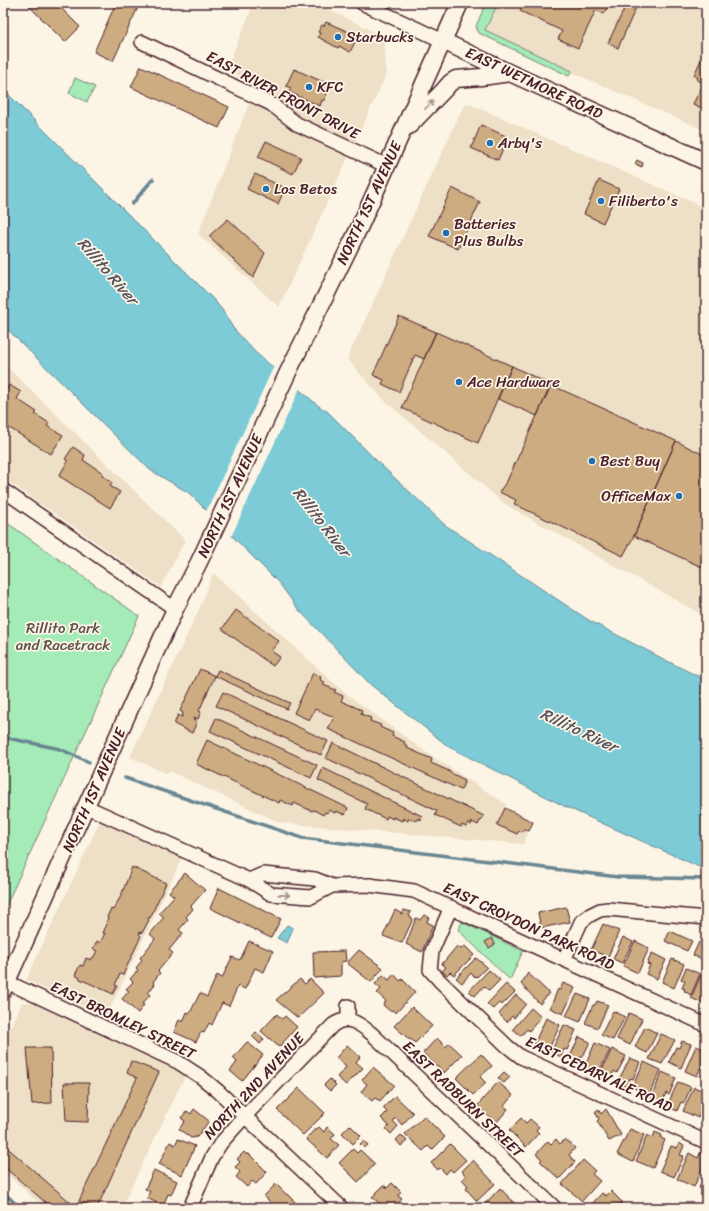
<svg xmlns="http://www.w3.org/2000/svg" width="709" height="1211" font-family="Sriracha,sans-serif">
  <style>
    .built { fill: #eedfc7 }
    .green { fill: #a4ebb8; stroke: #778572 }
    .water { fill: #7ccbd7; stroke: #688692 }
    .pier { fill: #fcf5e5 }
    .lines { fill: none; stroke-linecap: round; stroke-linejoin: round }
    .stream { stroke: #688692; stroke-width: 3.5 }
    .building { fill: #cdac81; stroke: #4a1f2b }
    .minor-casing { stroke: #4a1f2b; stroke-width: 16 }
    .major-casing { stroke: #4a1f2b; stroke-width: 19 }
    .minor { stroke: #fcf5e5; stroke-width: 13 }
    .major { stroke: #fcf5e5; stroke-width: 16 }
    .oneway { stroke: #a38a88 }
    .poi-dot { fill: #1f6fb2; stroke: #fcf5e5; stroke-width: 1.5 }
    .labels { text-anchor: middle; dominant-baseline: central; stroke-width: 3.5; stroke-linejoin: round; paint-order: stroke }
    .poi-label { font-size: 15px; fill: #4a1f2b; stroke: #fcf5e5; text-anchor: start }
    .street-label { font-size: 15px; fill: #4a1f2b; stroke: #fcf5e5 }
    .park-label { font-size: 15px; fill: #60524e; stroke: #fcf5e5 }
    .water-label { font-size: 16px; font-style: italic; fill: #59535f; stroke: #fcf5e5 }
  </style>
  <rect width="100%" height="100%" fill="#fcf5e5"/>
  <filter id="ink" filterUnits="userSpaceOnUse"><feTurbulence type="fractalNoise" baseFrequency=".025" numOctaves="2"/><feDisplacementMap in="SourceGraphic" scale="8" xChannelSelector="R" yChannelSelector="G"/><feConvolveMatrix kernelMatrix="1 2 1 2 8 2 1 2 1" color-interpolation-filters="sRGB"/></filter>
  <g filter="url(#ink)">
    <path class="built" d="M254,3H315L383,36L385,48L386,75L279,307L198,234L256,85V83L226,70Z
      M487,3H706V131L475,30Z
      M467,103L706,208V617L506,505L384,400L347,359L462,109Z
      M3,363L185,540L161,587L3,478Z
      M213,573L344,692L427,753L506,804L505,808L533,822L523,844L281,823L169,771L167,774L130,757L201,605Z
      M100,821L182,858L106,1017L26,980Z
      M22,1002L32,1003L186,1074L121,1208H45L3,1171V1044Z"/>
    <path class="green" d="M486,3H498L485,30L572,71L569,76L479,33L476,26Z
      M75,78L95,87L87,102L69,93Z
      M3,520L139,616L3,912Z
      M462,922L523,951L510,980L458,930Z"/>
    <path class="water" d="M3,89L214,300L223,311L233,328L256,353L320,407L327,411L382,466L445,525L590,621L677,666L706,680V870L564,806L449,747L371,685L298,609L279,583L189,493L150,470L3,325Z
      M287,925L293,928L287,943L277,938Z"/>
    <path class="pier" d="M274,366L300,388L231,537L206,512Z"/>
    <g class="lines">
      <path class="stream" d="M132,204L153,179
        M3,737L60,749L89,762
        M125,778L302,838L618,877L706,879
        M3,1192L20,1208"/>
    </g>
    <path class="building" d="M26,3H56L80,27L65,42Z
      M116,3H140L113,61L94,52Z
      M524,3H606L609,4L604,14L596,10L578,48L558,39L562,31L520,11Z
      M627,3H638L618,48L608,43Z
      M326,22L358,36L350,52L339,46L338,48L318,37L320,33L318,32L322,25L324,26Z
      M706,49V84L697,80L698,78L694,75Z
      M141,66L229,107L219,128L131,87Z
      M294,69L330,85L324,101L322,100L320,106L289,92L291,88L286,86Z
      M701,88L706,90V110L693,104Z
      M481,125L508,137L498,160L471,148Z
      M266,141L301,157L293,174L258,157Z
      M637,160L643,163L642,167L635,164Z
      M255,174L285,188L278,204L247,189Z
      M599,180L619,189L603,223L584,214Z
      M452,188L480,202L458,249L429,236Z
      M228,219L265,253L253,278L209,236Z
      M399,316L436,332L424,359L415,355L399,392L382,384L384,380L373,375Z
      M436,332L512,366L478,443L402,408Z
      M512,366L551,385L537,416L498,399Z
      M9,385L21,392L17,399L37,412L35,414L49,423L47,426L63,435L51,454L3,424V408L5,404L3,403V396Z
      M551,385L676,441L634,536L623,556L514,504L516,500L499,492L507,481Z
      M676,441L706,456V569L634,536Z
      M73,447L85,455L83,460L103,473L102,475L112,482L110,486L120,492L110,508L59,476L68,461L65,459Z
      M236,610L279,641L271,651L280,657L273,666L222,629Z
      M200,669L215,676L199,711L201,712L198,719L194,718L193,720L197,722L192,733L174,724L178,715L182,717L183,713L180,711Z
      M218,670L290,703L287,709L215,676Z
      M313,673L321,677L320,680L325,682L323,685L336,690L334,692L343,696L341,701L362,710L361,714L371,718L370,721L381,725L380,727L393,733L392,736L405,742L404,744L408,746L407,748L432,759L431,763L449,771V772L465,780L461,790L328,729L334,717L315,709L309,720L294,713Z
      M223,692L328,741L321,755L216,706Z
      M216,718L317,765L311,778L210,731Z
      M207,740L348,808L345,815L336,811L335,813L329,810L327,813L325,812L323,815L314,810L312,811L294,803L293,806L280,800L279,803L196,764Z
      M333,743L484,816L481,821H480L478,825L472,822L471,825L468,823L466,827L462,825L461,827L435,815L437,811L326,758Z
      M323,768L422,816L421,820L418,818L416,821L409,818L408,821L403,818L402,821L393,817V819L387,816L386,819L365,809L367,804L318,780Z
      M505,808L533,822L529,831L524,829L522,832L519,831L517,834L497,825Z
      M132,867L166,883L150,918L149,917L148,919L149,920L142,933L140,932L139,934L141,936L123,975L120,974L115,985L117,986L113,994L80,979V978L75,975L80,965L83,966L86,958L91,960L92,958H93L97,951L93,949L97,941L100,943L105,933H103L107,924L106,923L108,918L107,917L111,909L113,910L121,896Z
      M185,873L205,890L191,906L193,909L186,917L188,919L179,930L183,933L169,950L173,953L158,971L160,973L153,982L155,984L148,993L150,995L142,1004L144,1005L138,1013L122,999L129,991L126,989L133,982L130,979L138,970L136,968L142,960L140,958L155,939L150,934L164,917L159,913L174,896L169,892Z
      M219,888L281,919L271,938L210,908Z
      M566,907L570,922L541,928L538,913Z
      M395,910L402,914L404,910L411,912L409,916L413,919L402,943L383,936Z
      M424,915L429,917L427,922L433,925L422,952L406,944L416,918L420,920Z
      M603,924L619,931L608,957L591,950Z
      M670,931L692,941L687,951L665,941Z
      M623,937L633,942L622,963L613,959Z
      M492,938L495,944L489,948L485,942Z
      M705,938L706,959L705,961L693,955L699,942L702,944Z
      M249,941L273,951L264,972L255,968L245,989L238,986L229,1006L222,1003L212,1025L209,1023L204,1033L201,1032L196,1042L174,1032L179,1020L183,1022L187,1012L190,1013L200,993L207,997L217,975L222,978L232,957L240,960Z
      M635,941L649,948L638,973L623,966Z
      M457,946L461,949L465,946L474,955L454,975L450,972L447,975L442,971L446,967L442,964Z
      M359,950L383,968L371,982L347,963Z
      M345,951L346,961L341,962V976L314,978L313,952Z
      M652,953L666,960L657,979L646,974L650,965L647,964Z
      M476,958L487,967L477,977L476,976L474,977L471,973L462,983L456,978Z
      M672,959L684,964L674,988L662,982Z
      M686,968L700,974L691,995L684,991L685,989L682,988L685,981L681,979Z
      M489,970L500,980L490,990L489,989L488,990L484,986L475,996L469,991Z
      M528,973L549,993L540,1004L521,984Z
      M394,974L400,981L402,979L415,992L396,1013L392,1010L390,1011L383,1005L386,1001L377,993L381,989L375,984L383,975L389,980Z
      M701,975L706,978V1000L704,1004L691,998Z
      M300,979L305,984L310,979L324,993L298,1018L276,1000Z
      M563,983L575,988L563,1014L550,1008L558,989L560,990Z
      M506,984L515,992L502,1005L499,1003L493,1009L487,1004Z
      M577,994L590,999L580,1022L566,1016Z
      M516,995L526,1004L514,1018L512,1016L507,1022L499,1014Z
      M597,1001L608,1005L598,1028L585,1023L593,1005H595Z
      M412,1007L432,1026L415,1043L411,1039L410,1040L394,1026Z
      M531,1008L541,1017L529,1031L527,1029L521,1036L513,1029Z
      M613,1011L625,1017L613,1040L601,1035Z
      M629,1013L642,1019L630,1045L617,1039Z
      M277,1014L282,1019L285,1016L297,1027L279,1047L261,1031Z
      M546,1018L560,1025L548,1051L534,1044Z
      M564,1025L576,1030L567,1050L564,1049L561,1057L551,1052Z
      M645,1027L657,1033L647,1053L635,1047Z
      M256,1032L264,1039L260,1044L252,1036Z
      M661,1034L675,1040L662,1064L649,1059Z
      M579,1037L590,1042L582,1058L580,1057L577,1063L569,1059Z
      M437,1038L446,1047L449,1043L462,1055L444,1073L423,1053Z
      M682,1041L691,1044L681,1068L669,1062L676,1047L679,1048Z
      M247,1042L263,1055L242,1081L230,1071L237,1062L233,1058Z
      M595,1043L610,1050L599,1072L585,1066Z
      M347,1045L360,1057L356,1062L363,1068L346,1085L337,1077L346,1067L336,1058Z
      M696,1046L706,1050V1055L697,1076L685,1071Z
      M27,1048H51L52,1103L32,1104Z
      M612,1049L626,1056L617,1073L614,1071L610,1079L600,1074Z
      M481,1054L492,1066L480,1077L486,1083L473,1095L456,1078Z
      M630,1058L640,1062L633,1079L630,1078L627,1087L617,1083Z
      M131,1061L159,1072L97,1208H96L79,1201L137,1078L127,1073Z
      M644,1062L661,1070L649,1095L632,1087Z
      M373,1067L394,1085L380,1101L375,1098L372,1101L361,1092L367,1084L362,1080Z
      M706,1067V1079L702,1077Z
      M504,1072L510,1077L504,1083L498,1078Z
      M662,1072L676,1078L669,1095L666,1093L662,1103L651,1098Z
      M330,1079L336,1085L330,1091L324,1085Z
      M498,1082L513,1095L504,1106L508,1109L496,1123L477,1106Z
      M678,1082L691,1087L684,1103L681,1102L677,1111L667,1106Z
      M64,1083H89L88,1122L66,1121Z
      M694,1087L706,1092V1099L698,1118L683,1111Z
      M299,1088L325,1113L303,1135L277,1110Z
      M395,1096L413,1113L402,1125L396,1118L393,1121L398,1126L391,1134L386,1129L389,1126L381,1118L387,1112L383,1108Z
      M194,1109L209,1121L197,1137L191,1138L179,1129L185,1121L181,1118L187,1111L191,1114Z
      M598,1109L601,1114L606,1109L621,1135L609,1141L597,1121L599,1119L595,1112Z
      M706,1109V1124L700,1121Z
      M424,1116L445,1137L432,1150L428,1146L423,1151L405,1134Z
      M521,1118L526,1123L530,1119L539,1127L536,1130L539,1133L526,1147L509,1130Z
      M350,1125L361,1136L353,1144L342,1133Z
      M319,1127L324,1132L327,1127L335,1134L331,1139L339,1145L327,1158L306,1139L315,1129L316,1130Z
      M630,1129L644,1135L633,1162L617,1154Z
      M655,1132L662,1135L661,1138L665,1140L653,1168L636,1161L647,1135L653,1138Z
      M401,1135L407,1141L401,1146L396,1140Z
      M178,1139L195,1146L182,1175L159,1164L170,1142L175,1145Z
      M556,1139L560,1144L565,1139L575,1148L569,1155L575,1162L559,1179L540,1161L542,1159L536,1154L548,1141L551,1144Z
      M364,1141L368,1145L364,1148L360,1144Z
      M679,1143L684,1146L680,1155L684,1156L674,1177L660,1171L671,1146L677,1148Z
      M3,1144L77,1208H52L3,1166Z
      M450,1144L466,1160L453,1172L450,1169L446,1174L440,1168L438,1170L431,1163Z
      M353,1149L357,1153L360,1150L375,1164L358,1182L339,1163Z
      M244,1152L247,1155L248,1153L267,1172L256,1184L252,1181L247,1187L236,1177L240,1172L235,1167L240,1162L237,1159Z
      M689,1153L698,1158L700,1153L705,1155L702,1163L704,1164L694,1187L677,1179Z
      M473,1160L495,1184L477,1201L466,1189L468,1186L462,1179L466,1176L462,1171Z
      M583,1160L595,1171L592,1174L600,1181L582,1201L562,1184Z
      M154,1170L177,1181L171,1195L168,1194L163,1206L147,1198L150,1191L145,1189Z
      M706,1171V1190L699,1188Z
      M392,1183L401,1192L398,1196L402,1199L394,1208H385L372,1197L384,1185L387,1188Z
      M276,1184L287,1195V1194L301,1208H276L264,1196Z
      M500,1188L519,1208L482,1207Z
      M611,1191L622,1202L619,1206L621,1208H588L602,1193L606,1196Z"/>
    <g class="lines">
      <defs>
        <path id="minor" d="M362,3L443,41
          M142,42L271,104L297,124L387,166
          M3,490L175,609
          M87,807L249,880L271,894L311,897L332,886
          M249,880L263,874L315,879L332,886L369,885L414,891L706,1025
          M451,907L432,951L430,970L439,980L507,1046L521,1057L706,1142
          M564,960L581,922L590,915L600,910L608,909L706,918
          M7,982L178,1062L201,1077L218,1091L342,1208
          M348,1006V1020
          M190,1208L212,1157L221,1143L245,1116L333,1025C348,1014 360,1024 372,1034L555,1208"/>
        <path id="major" d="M443,41L510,73L706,162
          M409,126L443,91L450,83L456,79L481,77L510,73
          M3,990L175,609L199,562L290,368L360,226L460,3"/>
      </defs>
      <use href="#minor" class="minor-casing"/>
      <use href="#major" class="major-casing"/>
      <use href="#minor" class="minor"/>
      <use href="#major" class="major"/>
    </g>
    <defs><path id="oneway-shaft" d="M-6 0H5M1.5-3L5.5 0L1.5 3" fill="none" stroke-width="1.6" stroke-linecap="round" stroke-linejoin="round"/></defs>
    <g class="oneway">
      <use href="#oneway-shaft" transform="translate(429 105) rotate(-45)"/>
      <use href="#oneway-shaft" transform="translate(284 895) rotate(4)"/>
    </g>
  </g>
  <g class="poi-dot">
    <circle cx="338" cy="37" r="4"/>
    <circle cx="309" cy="87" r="4"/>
    <circle cx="490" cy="143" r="4"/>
    <circle cx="266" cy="189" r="4"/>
    <circle cx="601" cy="201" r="4"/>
    <circle cx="446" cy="233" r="4"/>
    <circle cx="459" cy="382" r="4"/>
    <circle cx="592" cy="461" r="4"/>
    <circle cx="679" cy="496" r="4"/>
  </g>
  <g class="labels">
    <g class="poi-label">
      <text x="346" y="37">Starbucks</text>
      <text x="317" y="87">KFC</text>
      <text x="498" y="143">Arby's</text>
      <text x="274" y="189">Los Betos</text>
      <text x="609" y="201">Filiberto's</text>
      <text x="454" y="224">Batteries<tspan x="454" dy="17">Plus Bulbs</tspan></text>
      <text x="467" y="382">Ace Hardware</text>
      <text x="600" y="461">Best Buy</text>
      <text x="671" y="496" text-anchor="end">OfficeMax</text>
    </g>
    <g class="street-label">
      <text transform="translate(534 83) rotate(25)">EAST WETMORE ROAD</text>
      <text transform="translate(283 95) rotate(28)">EAST RIVER FRONT DRIVE</text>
      <text transform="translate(369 203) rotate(-65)">NORTH 1ST AVENUE</text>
      <text transform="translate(230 496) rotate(-65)">NORTH 1ST AVENUE</text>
      <text transform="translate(94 790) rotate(-66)">NORTH 1ST AVENUE</text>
      <text transform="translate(529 926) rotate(25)">EAST CROYDON PARK ROAD</text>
      <text transform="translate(123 1020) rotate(26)">EAST BROMLEY STREET</text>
      <text transform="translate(599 1074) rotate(25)">EAST CEDARVALE ROAD</text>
      <text transform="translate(254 1086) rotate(-47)">NORTH 2ND AVENUE</text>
      <text transform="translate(463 1099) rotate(44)">EAST RADBURN STREET</text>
    </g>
    <g class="park-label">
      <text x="63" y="628">Rillito Park<tspan x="63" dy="17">and Racetrack</tspan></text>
    </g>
    <g class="water-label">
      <text transform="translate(108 271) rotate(49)">Rillito River</text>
      <text transform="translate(322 522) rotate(52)">Rillito River</text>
      <text transform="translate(579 730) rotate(25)">Rillito River</text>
    </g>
  </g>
  <rect width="709" height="1211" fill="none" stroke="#fcf5e5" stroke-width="16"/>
  <rect x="8" y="8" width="693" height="1195" fill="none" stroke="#4a1f2b" stroke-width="1.5" filter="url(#ink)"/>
</svg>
